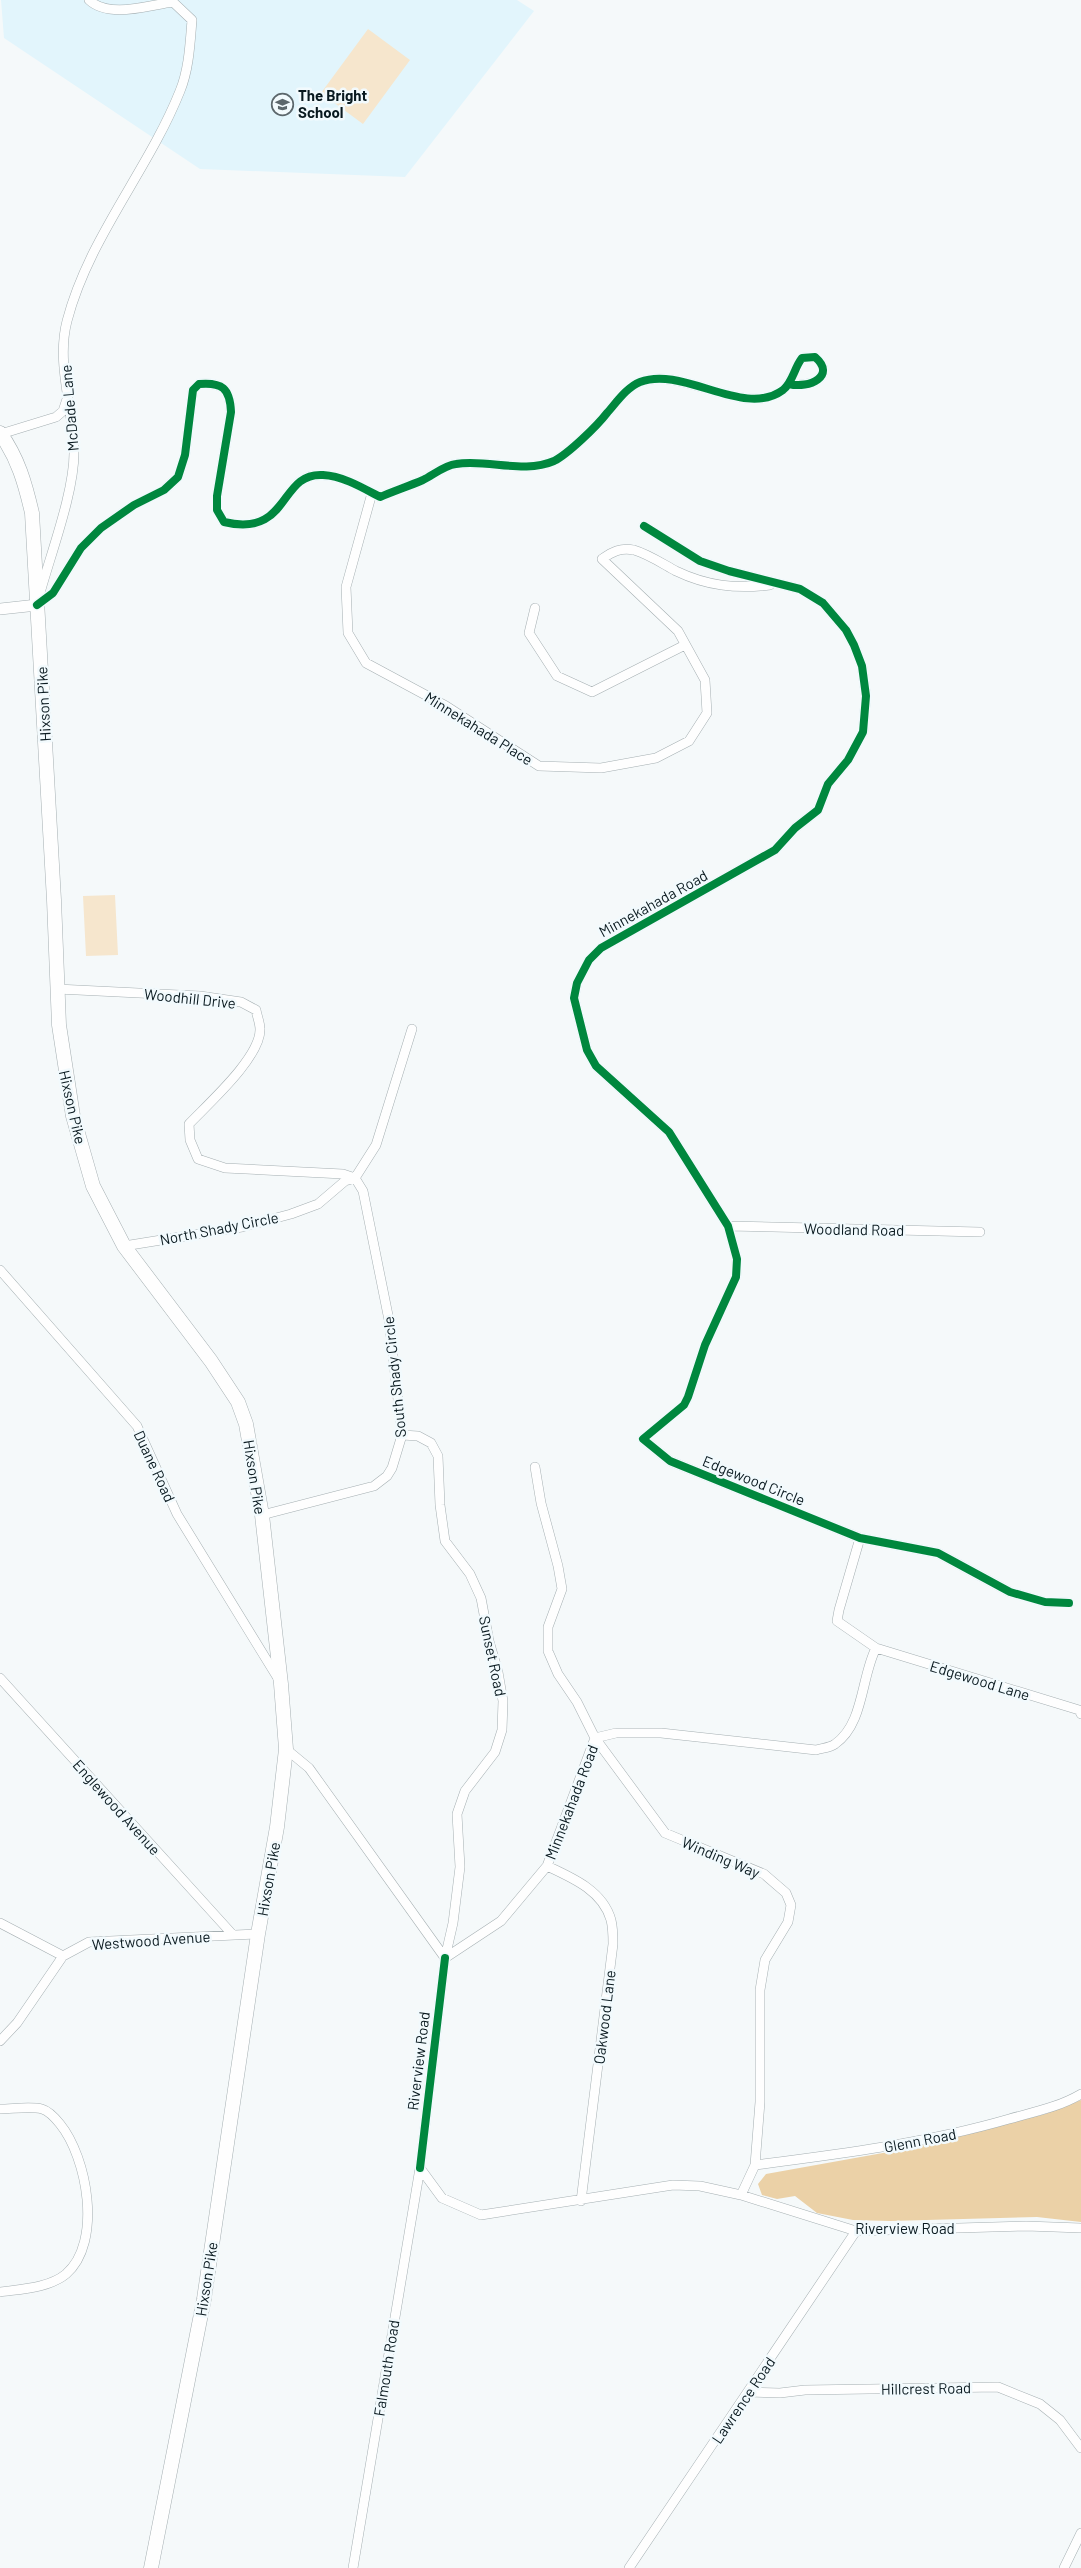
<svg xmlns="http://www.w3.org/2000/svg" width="1081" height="2568" font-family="Barlow,sans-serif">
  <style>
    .built { fill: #e2f5fc }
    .green { fill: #f6e6cd }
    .forest { fill: #ebd1a7 }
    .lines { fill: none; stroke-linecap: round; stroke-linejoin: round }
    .minor-casing { stroke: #a5afb2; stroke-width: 10 }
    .tertiary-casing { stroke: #a5afb2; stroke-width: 12 }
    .primary-casing { stroke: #a5afb2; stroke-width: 15 }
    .minor { stroke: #fefefe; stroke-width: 9 }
    .tertiary { stroke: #fefefe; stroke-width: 11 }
    .primary { stroke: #fefefe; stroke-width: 14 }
    .cycleway-casing { stroke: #f2fafd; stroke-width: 11 }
    .cycleway { stroke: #00873e; stroke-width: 8 }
    .labels { text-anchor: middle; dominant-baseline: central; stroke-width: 5; stroke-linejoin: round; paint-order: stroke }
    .poi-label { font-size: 15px; font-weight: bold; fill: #09191f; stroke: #f2fafd; text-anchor: start }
    .street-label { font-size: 15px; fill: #09191f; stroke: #f2fafd }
  </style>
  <rect width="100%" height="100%" fill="#f5f9fa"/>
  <path class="built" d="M1,0H517L534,11L405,177L200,169L4,38Z"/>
  <path class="green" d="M368,29L410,60L363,124L321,93Z
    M115,895L118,955L86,956L83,896Z"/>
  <path class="forest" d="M1081,2100V2222L1037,2217L890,2221L853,2220L817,2213L795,2196L777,2199L762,2195L758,2184L766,2174L905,2149L1045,2114Z"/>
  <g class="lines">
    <defs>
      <path id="minor" d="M1,434L56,417L63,411L67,399
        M372,493L346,587L348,633L366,663L446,706L539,766L601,768L656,758L689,741L707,713L705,680L678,631L602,559C612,552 621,547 634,550C648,554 663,564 676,571C707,586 736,589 770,585
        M644,526L700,561L729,571L800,589L823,603L846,630L854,645L862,666L866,696L863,732L848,760L828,784L818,810L795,828L775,850L601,948L589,960L577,983L574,998L587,1050L596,1066L669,1132L728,1226L737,1259L736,1277L705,1345L688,1397L684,1405L643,1439L670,1461L860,1538L938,1553L1010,1592L1045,1602L1069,1603
        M40,593C51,553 75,490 74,450C73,408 56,363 67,321C89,237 148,171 180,91C189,69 190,44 192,20L173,2C149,5 109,19 89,0
        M37,605L53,593L81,548L101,528L134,505L164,490L178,477L185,455L193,390L199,384C222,382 230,388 231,412L217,496V510L224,522C291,538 278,472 323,475C343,476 363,488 380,497C394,491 409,486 423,480C433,475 445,465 456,464C488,459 524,474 554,461C568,454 597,426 607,413C616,403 627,387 640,382C683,365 744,419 783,390C793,382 794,368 802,358L815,357C837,376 809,389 789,384
        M535,608L529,633L557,676L592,692L685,645
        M57,989L200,996L241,1002L256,1010C257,1016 260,1023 260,1029C261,1057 208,1104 189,1124L190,1140L198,1159L225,1168L343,1174L355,1178L363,1191L389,1320L402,1435L392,1468L387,1476L374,1486L262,1515
        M728,1226L980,1232
        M124,1246L242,1227L291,1214L318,1204L345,1181L355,1178L376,1145L412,1029
        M0,1270L137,1426L177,1514L279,1680
        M535,1467L541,1503L558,1566L562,1589L548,1627V1651L558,1674L577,1702L595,1738L665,1833L764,1874L786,1893L791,1905L788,1922L765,1960L760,1990V2102L755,2165L741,2195
        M860,1538L839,1610L837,1621L876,1648L1079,1710L1081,1714
        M0,1678L233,1935
        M595,1738L616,1733H661L816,1750C822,1748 830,1748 835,1744C864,1724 861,1677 876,1648
        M286,1749L309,1768L445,1958
        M547,1866C573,1878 603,1891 611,1920C613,1928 613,1937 613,1944L581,2201
        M0,1923L63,1956
        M445,1958L501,1921L547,1866L595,1738
        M0,2041L17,2023L63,1956L89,1942L258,1934
        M0,2109C12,2109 31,2106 42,2109C49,2111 56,2119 60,2124C87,2157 103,2242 66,2274C49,2288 21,2289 0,2292
        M755,2165C841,2154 926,2143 1009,2119C1034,2112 1059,2107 1081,2094
        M420,2168L442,2198L481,2215L673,2185L700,2186L741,2195L856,2231L1026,2226L1081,2228
        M749,2392L780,2393L805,2390L998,2387L1040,2404L1060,2420L1081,2448
        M353,2568L420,2168L445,1958L453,1923L460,1867L457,1814L465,1791L495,1752L502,1730L503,1701L498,1672L489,1641L481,1598L470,1574L445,1541L440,1505L438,1456L431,1443L418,1436L402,1435
        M629,2568L856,2231
        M1064,2568L1081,2533"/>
      <path id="tertiary" d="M0,609L37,605"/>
      <path id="primary" d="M0,433C18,458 25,483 32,513L54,900L59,1025L73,1116L93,1186L124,1246L211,1361L238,1402L246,1424L262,1515L281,1684L286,1749L277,1827L258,1934L204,2299L151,2568"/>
    </defs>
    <use href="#minor" class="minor-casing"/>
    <use href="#tertiary" class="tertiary-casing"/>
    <use href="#primary" class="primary-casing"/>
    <use href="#minor" class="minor"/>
    <use href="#tertiary" class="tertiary"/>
    <use href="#primary" class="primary"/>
    <defs>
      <path id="cycleway" d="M644,526L700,561L729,571L800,589L823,603L846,630L854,645L862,666L866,696L863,732L848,760L828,784L818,810L795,828L775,850L601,948L589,960L577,983L574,998L587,1050L596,1066L669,1132L728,1226L737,1259L736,1277L705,1345L688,1397L684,1405L643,1439L670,1461L860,1538L938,1553L1010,1592L1045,1602L1069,1603
        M37,605L53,593L81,548L101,528L134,505L164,490L178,477L185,455L193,390L199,384C222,382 230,388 231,412L217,496V510L224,522C291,538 278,472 323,475C343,476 363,488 380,497C394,491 409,486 423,480C433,475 445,465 456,464C488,459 524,474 554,461C568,454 597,426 607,413C616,403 627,387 640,382C683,365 744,419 783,390C793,382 794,368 802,358L815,357C837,376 809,389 789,384
        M420,2168L445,1958"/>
    </defs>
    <use href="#cycleway" class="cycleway-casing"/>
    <use href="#cycleway" class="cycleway"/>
  </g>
  <defs>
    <symbol id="school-ring" viewBox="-11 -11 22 22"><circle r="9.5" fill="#f2fafd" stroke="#5c676c" stroke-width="1.5"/><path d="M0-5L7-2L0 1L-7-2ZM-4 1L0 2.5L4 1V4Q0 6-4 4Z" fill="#5c676c"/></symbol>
  </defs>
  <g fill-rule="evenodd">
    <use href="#school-ring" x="270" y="92" width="25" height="25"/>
  </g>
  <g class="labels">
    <g class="poi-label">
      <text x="298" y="95">The Bright<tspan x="298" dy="17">School</tspan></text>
    </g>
    <g class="street-label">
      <text transform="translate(69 408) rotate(-95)">McDade Lane</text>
      <text transform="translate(43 704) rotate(-93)">Hixson Pike</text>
      <text transform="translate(479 728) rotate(32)">Minnekahada Place</text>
      <text transform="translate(653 903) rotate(-29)">Minnekahada Road</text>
      <text transform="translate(190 998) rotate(6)">Woodhill Drive</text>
      <text transform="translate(73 1107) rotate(77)">Hixson Pike</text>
      <text transform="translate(219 1228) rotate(-11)">North Shady Circle</text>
      <text transform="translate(854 1229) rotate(1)">Woodland Road</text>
      <text transform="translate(394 1377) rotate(-96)">South Shady Circle</text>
      <text transform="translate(155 1466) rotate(65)">Duane Road</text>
      <text transform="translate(255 1477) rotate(81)">Hixson Pike</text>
      <text transform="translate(754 1480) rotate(22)">Edgewood Circle</text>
      <text transform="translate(493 1656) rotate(78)">Sunset Road</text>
      <text transform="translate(980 1680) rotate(17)">Edgewood Lane</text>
      <text transform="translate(571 1802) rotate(-69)">Minnekahada Road</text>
      <text transform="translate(117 1807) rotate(48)">Englewood Avenue</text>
      <text transform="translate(721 1857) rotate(23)">Winding Way</text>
      <text transform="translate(268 1879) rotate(-80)">Hixson Pike</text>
      <text transform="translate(151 1940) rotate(-4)">Westwood Avenue</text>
      <text transform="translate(604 2017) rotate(-83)">Oakwood Lane</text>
      <text transform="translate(418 2061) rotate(-83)">Riverview Road</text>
      <text transform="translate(920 2140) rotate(-11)">Glenn Road</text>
      <text x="905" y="2228">Riverview Road</text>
      <text transform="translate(206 2279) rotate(-81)">Hixson Pike</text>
      <text transform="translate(386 2368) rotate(-81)">Falmouth Road</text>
      <text transform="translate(926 2388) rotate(-1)">Hillcrest Road</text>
      <text transform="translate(743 2400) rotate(-56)">Lawrence Road</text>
    </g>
  </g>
</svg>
